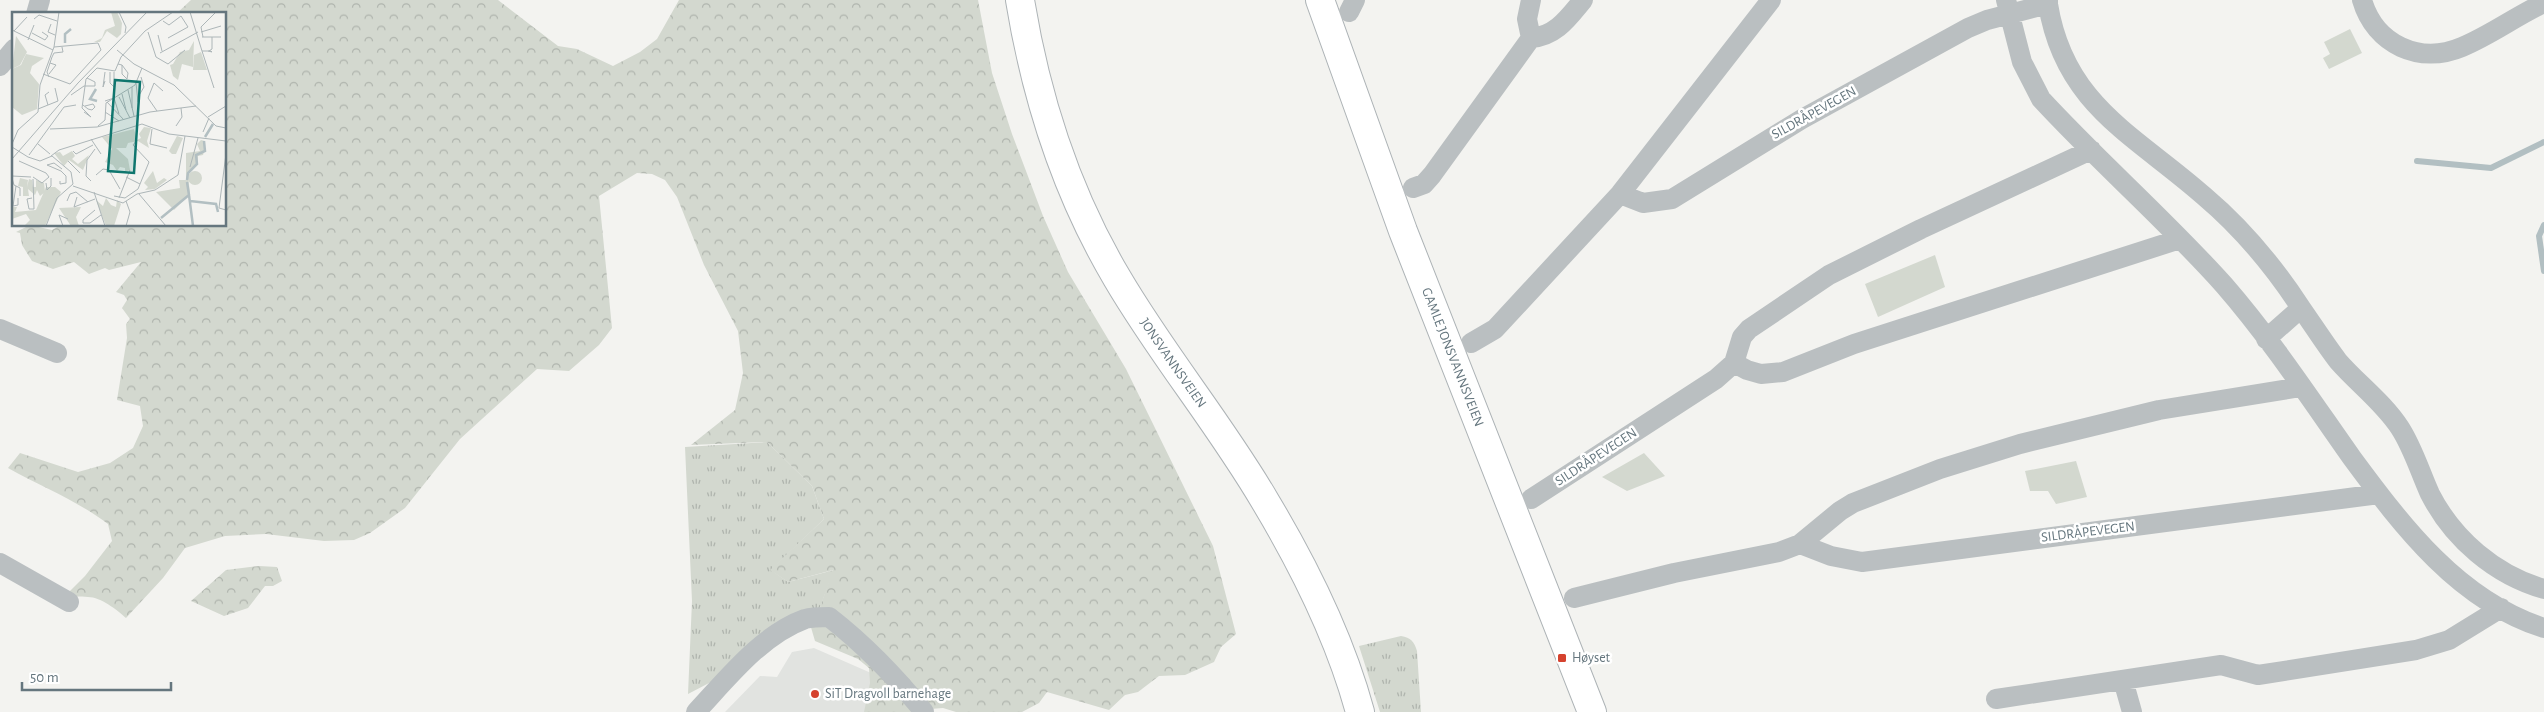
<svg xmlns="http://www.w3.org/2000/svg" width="2544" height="712" font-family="'Alegreya Sans',sans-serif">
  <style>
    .built { fill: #e1e3e0 }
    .grass { fill: url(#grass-tufts) }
    .forest { fill: url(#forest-crowns) }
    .park { fill: #d3d8cf }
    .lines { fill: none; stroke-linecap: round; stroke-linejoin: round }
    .stream { stroke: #b2bfc2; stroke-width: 6 }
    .secondary-casing { stroke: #adb3b6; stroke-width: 30 }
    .street { stroke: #babfc1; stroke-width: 20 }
    .secondary { stroke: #fff; stroke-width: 28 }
    .poi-dot { fill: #d5422e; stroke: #fff; stroke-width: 2 }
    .labels { text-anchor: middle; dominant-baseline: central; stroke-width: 5; stroke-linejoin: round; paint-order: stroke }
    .street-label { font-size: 14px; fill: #65767e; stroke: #fff }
    .poi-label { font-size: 14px; fill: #65767e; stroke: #fff; text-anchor: start }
    .inset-river { fill: none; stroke: #b2bfc2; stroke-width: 2.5 }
    .inset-road { fill: none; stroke: #adb6b8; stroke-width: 1 }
    .view { fill: #0f766e; fill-opacity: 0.15; stroke: #0f766e; stroke-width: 2.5 }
    .inset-edge { fill: none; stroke: #65767e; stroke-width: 2.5 }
  </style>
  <defs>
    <pattern id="grass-tufts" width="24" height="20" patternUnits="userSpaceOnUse" patternTransform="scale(1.25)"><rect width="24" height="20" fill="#d3d8cf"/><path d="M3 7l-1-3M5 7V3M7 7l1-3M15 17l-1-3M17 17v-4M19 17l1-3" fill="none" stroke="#afb4ad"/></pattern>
    <pattern id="forest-crowns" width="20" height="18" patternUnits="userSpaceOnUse" patternTransform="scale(1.25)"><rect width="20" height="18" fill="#d3d8cf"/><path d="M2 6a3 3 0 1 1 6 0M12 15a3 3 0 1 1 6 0" fill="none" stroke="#afb4ad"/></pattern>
  </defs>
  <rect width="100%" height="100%" fill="#f3f3f0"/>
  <path class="built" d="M814,648L871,673L900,712H725L760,676L777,677L792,652Z"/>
  <path class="grass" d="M767,442L812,486L824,519L771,570L788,582L834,570L819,610L711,682L688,694L692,601L685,447Z
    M1401,636C1411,638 1414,641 1417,651L1421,712H1380L1359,646Z"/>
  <path class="forest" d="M191,0H498L558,46L577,49L613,66L640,52L657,39L679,0H978L992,73L1012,134L1043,216L1068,272L1126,369L1213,546L1236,634L1221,647L1214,662L1185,675L1159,676L1138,692L1125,695L1109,710L1047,692L1039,703L1022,712H956L943,708L930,709L928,712H864L870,683L869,668L858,659L815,641L810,624L819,610L833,570L788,582L770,570L824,519L812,486L767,442L691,445L735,410L743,373L738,331L704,265L677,197L665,180L652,174L637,173L599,196L612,328L599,345L569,371L537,369L460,439L405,508L370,533L354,540L324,541L266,534L225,536L185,548L163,578L126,618C117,610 101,597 88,597C80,596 73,597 65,596L85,576L112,541L108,524C78,501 42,487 8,468L20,453L78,472L110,463L133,448L143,426L140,406L117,400L127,338L126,324L130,319L122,308L127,300L124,295L116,292L141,262L109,270L105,268L89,274L74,262L53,269L32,261L22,245L20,233L16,232L30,225L52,230L61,225H225V14H176Z
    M259,566L277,567L282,581L273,586H265L248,608L224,616L191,601L226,570Z"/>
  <path class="park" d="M2350,29L2362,53L2329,69L2323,58L2330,54L2324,42Z
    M1935,255L1945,287L1878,317L1865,284Z
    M1644,453L1665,476L1627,491L1602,477Z
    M2076,461L2087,497L2056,504L2048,491H2030L2025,471Z"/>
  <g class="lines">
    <path class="stream" d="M2417,161L2491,168L2544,142
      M2544,225L2539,236L2544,271"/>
    <defs>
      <g id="secondary">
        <path id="s1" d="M1020,0C1036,98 1066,192 1117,278C1162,355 1220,424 1265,501C1304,566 1340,638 1360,712"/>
        <path id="s2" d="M1320,0L1403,231L1592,712"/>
      </g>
    </defs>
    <use href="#secondary" class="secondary-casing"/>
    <path class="street" d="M2006,0L2022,62L2041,99C2100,163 2166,220 2224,285C2271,339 2311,400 2352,458C2403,527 2459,601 2544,628
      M2362,0C2375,45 2420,65 2462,47C2491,35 2516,16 2544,3
      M2048,4C2064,105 2135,135 2204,196C2243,229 2273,265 2301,308L2266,339
      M1349,12L1355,0
      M36,14L40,0
      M1531,38C1556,36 1568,18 1583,0
      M0,66L14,49
      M1413,188L1424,184L1432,175L1531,38L1527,19L1531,0
      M1620,194L1643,203L1672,199L1802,119L1968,28L1987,20L2048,4V0
      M2301,308C2313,325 2325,344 2338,361C2358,384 2383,402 2400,428C2413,448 2420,472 2430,494C2453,539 2495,575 2544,589
      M0,329L57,353
      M1471,343L1495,329L1620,194L1771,0
      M1734,363L1747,370L1761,374L1783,372L1854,344L2180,239
      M1531,499L1716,379L1734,363L1742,337L1749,329L1829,275L1921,229L2091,150
      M1800,544L1831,556L1862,562L2379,494
      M0,563L69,602
      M1574,598L1674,573L1779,552L1800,544L1840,511L1853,503L1940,469L2020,444L2159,410L2301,387
      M2123,680L2132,712
      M1996,699L2221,665L2258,675L2416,650L2449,640L2501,608
      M696,712C727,679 761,635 805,619C812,617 821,617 829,617C865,645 895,676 924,712"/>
    <use href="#secondary" class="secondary"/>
  </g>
  <g class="poi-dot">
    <rect x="1557" y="653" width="10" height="10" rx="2.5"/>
    <circle cx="815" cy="694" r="5"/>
  </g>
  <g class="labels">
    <g class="street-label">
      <text transform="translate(1814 113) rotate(-29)">SILDRÅPEVEGEN</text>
      <text stroke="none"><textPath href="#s2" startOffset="381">GAMLE JONSVANNSVEIEN</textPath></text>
      <text stroke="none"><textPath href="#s1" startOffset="398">JONSVANNSVEIEN</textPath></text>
      <text transform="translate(1596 457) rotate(-33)">SILDRÅPEVEGEN</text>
      <text transform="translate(2088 532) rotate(-7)">SILDRÅPEVEGEN</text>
    </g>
    <g class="poi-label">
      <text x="1572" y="658">Høyset</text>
      <text x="825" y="694">SiT Dragvoll barnehage</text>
    </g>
  </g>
  <g transform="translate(12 12)">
    <rect width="214" height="214" fill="#f3f3f0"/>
    <path d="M189,40L195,58H181L182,43ZM60,139L63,144L60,147L66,152L77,143L71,158L57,148L52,154L42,141L48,140L51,144ZM176 166a7 7 0 1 1 14 0a7 7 0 1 1-14 0ZM8,166L16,168L15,175L17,167L20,168L21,175H24V168L32,171L33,180L28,184L25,178L23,183L16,177L17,184H11V175L6,174Z" fill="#d3d8cf"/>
    <path d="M99,0H105L110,11L109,22L105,26L95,19L88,30H82L90,26L93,18L103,14ZM4,24L15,40L8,53L0,57ZM182,29L181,55L170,52L166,68L161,64L158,53L161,52L168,40L177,38ZM132,115L139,116L135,129L137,136L126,129L116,131L114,136H104L116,147L118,158L113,160V156L108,155L105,159L101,153L93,150L100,137L90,125L122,117L125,128L129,126L127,122ZM165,124L171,126L164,142H160L157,139ZM189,128L193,129V136L191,143L186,144V152L176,163L178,182L162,198L144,180L168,176L167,168H174V141L188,139L185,132ZM141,159L145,171L152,166L155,168L143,177L133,178L136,175L132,171ZM94,186L99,193L104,195L105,188L109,192L102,214H94L84,188L91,194Z" fill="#d3d8cf"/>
    <path d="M14,42L32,46L20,54L18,61L27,72L25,97L10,103L0,95V57L9,53Z" fill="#d3d8cf"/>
    <path d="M34,175H43L49,180L33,214H12L18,208L14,202L0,207V195H5L3,200L24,198ZM69,195L64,205L67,214H59L47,196Z" fill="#d3d8cf"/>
    <path class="inset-river" d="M53,31V22L59,17M84,77L78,87L85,89M193,125L201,112M175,168L176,161L185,152L184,143L193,139L192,129M177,183L181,214M178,189L204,192L206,200M149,206L177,183L175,170"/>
    <path class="inset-road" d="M107,0L114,15L113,21M178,0L190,39H199L200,40L196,39M22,7L27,3L45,9M151,9L157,13L169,4L176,15L156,26M39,12L36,20L43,23M0,18L41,38M2,19L15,5M136,20L144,45L156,52L173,38M189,20L209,14M20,21L33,28L36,24L30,20M146,23L150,39M190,25H209M191,25L189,15L204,0M16,28L22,13M105,38L122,52L162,73L204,114L214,116M190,39L202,76M197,39L200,37V25M148,41L186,20M106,52L110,53V62L115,67L116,61L110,53M98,60V71L102,75V60M31,62L58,72L89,38L86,31L42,35M37,62L44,53L38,51M37,65L35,60L40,45L42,41L51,40L50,35M93,69L91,75L93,60M124,71L126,90M120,75V96M116,78L122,104M110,82L114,98M59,83L72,74H83V70L75,66M107,85L118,106M126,85L132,75L129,65M93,89L102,86L107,102M95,90L112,108M36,93L46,89L43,76M71,93L76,97L80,98L83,95L81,92L73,94M26,97L36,93L33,83L37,80M145,99L136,86L142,71L151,79M72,100L79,105L70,96L74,67L85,56L103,59L109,45L133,19L161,0M93,100L107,109M196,105L214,94M86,114L93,108L94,91L123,73L130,56M164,114L170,105L169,96M38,117L85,115L138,100L184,94M140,117L138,132L155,136M191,120L197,106M79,127L89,142M0,132L6,118L26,100L28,73L42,35L47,0M26,132L38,142M0,135L16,145M61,139L64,142L81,133M214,142L207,196L214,198M17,143L52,95L64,93M39,144L47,138L130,112L157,122L214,129M16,145L28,149L40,144M0,147L66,71L135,0M7,149L34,161L37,165L30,171L21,165M56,149L68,161M178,155L186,126M49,159L35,153L42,151L50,157M84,163L91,157L97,158L108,177M0,164L19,165M114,165L128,172M0,166L2,173L8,176V184M48,169V172L54,171V164L49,159M79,169L74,164L75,148L83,137M34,171L35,178L39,174V166M4,174L1,194L6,193V186M61,174L111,191L125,182L143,178L166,163L173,124M82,180L93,214M127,182L154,214M102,184L113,186L126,177L137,150L121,133L125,128M65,185L62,195L83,187M20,186L15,187L17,197H22L21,167M107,186L118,158M55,189L58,182L64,180L76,190M114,189L118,200L114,214M83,198L71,208V211H78L89,203M34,214L45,186L61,172L59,160L40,144M51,214L47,203L56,207"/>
    <path class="view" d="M103,68L128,70L122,161L96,159Z"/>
    <rect width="214" height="214" class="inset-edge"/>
  </g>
  <path d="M22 682v8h149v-8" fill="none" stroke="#65767e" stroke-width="2.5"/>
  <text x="30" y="682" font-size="15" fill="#65767e" stroke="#ffffff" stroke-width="4" paint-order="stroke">50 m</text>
</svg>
